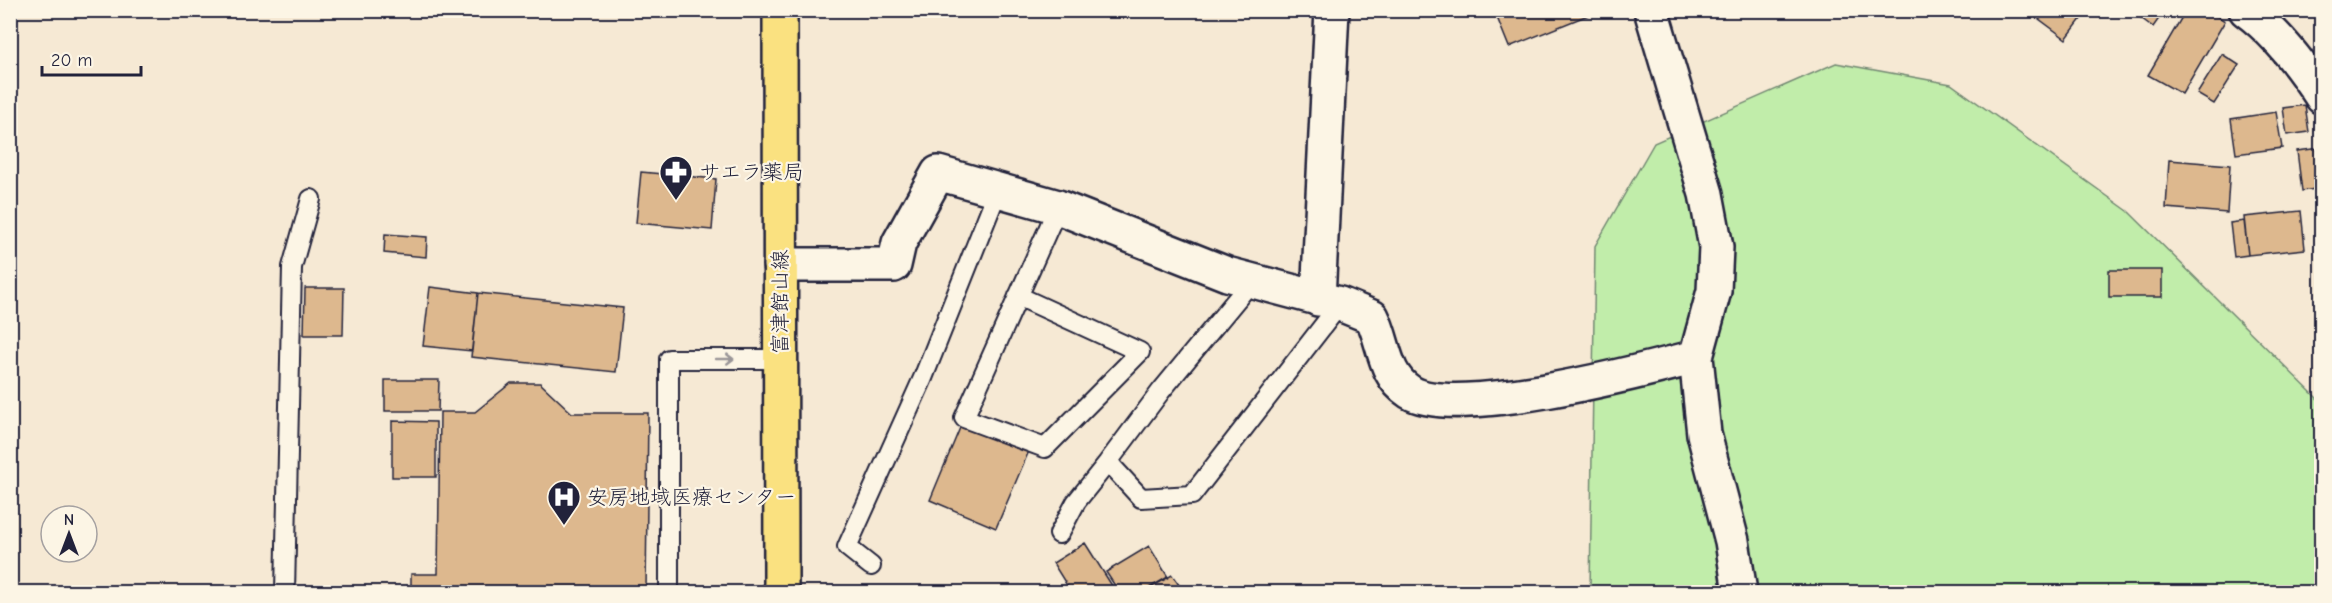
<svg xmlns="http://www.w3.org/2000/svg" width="2332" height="603" font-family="'Comic Neue','Klee One',sans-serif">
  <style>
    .green { fill: #c1edaa; stroke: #728872; stroke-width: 1.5 }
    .building { fill: #ddb88e; stroke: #22223b; stroke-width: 1.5 }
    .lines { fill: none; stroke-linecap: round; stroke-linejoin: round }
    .lane-casing { stroke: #22223b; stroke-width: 22 }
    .street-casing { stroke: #22223b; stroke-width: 38 }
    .primary-casing { stroke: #22223b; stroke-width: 38 }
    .lane { stroke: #fcf5e5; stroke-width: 18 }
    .street { stroke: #fcf5e5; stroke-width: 33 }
    .primary { stroke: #fae180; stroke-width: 33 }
    .oneway { stroke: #9a9698 }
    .labels { text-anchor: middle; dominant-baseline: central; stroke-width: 4.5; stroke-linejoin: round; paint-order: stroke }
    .poi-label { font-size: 21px; fill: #22223b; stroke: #fcf5e5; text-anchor: start }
    .street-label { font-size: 21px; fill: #22223b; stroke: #fcf5e5 }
  </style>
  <rect width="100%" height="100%" fill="#f6e9d4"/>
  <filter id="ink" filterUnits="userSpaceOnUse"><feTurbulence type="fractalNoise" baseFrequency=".0167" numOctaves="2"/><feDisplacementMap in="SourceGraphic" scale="12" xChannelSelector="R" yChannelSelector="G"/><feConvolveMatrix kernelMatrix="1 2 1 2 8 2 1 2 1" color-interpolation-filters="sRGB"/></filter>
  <g filter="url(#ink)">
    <path class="green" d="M1836,63L1951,84L2128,211L2321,402V592H1590L1595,246L1654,143Z"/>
    <path class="building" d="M1494,10H1592L1593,13L1509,47Z
      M2027,10H2088L2066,39Z
      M2130,10H2165L2153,27Z
      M2186,10H2208L2225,21L2182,94L2148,75Z
      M2222,54L2239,65L2214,104L2197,94Z
      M2305,105L2309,132L2287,135L2283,108Z
      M2276,112L2282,148L2236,154L2231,119Z
      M2320,148L2322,188L2302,191L2297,151Z
      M2169,160L2230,165L2227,213L2166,208Z
      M641,172L716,179L712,230L636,223Z
      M2301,211L2305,249L2248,255L2244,217Z
      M2244,221L2248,255L2234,257L2230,223Z
      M385,234L427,237L426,257L384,253Z
      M2109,270H2162V297H2109Z
      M430,287L478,293L472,351L423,346Z
      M305,288H344L343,335H304Z
      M478,293L623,308L616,372L471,357Z
      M385,380H439L438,411H385Z
      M511,383H540L572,413H648L646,592H411V574H438L440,412H475Z
      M392,421L436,422V477H392Z
      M962,423L1029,451L996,528L930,500Z
      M1085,543L1116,592H1071L1053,563Z
      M1149,546L1168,577L1142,592H1119L1106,572Z
      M1172,575L1184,592H1144Z"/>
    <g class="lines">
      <defs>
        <path id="lane" d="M1251,282L1161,391L1108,462L1141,498L1192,495L1340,304
          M1018,296L1140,352L1045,448L964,418L1058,207
          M1059,534L1076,502L1108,462
          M871,566L847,547L923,378L998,190
          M285,592L292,267L311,199
          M669,592V359H780"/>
        <path id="street" d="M1651,10L1706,194L1716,247L1714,291L1696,357L1704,434L1732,541L1740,592
          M2246,10C2276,32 2302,66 2322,97
          M780,265H894L899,243L938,173L1058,207L1227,274L1340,304L1372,317C1385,343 1383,375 1410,392C1455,420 1642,371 1696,357
          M1318,299L1332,10"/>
        <path id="primary" d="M780,10L781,592"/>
      </defs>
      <use href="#lane" class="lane-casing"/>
      <use href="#street" class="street-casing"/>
      <use href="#primary" class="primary-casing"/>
      <use href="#lane" class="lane"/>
      <use href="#street" class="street"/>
      <use href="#primary" class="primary"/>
    </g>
    <defs><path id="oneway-shaft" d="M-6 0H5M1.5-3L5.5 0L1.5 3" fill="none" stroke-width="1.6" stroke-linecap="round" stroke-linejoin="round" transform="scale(1.5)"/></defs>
    <use class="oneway" href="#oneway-shaft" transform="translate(725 359)"/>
  </g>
  <defs>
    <symbol id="pharmacy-pin" viewBox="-11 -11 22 30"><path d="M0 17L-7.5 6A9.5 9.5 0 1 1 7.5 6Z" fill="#22223b" stroke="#fcf5e5"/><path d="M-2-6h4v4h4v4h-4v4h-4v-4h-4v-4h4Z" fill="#fff"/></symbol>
    <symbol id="hospital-pin" viewBox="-11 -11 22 30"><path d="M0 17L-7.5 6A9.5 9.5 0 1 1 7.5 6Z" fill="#22223b" stroke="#fcf5e5"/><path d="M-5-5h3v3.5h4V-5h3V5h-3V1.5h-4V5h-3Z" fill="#fff"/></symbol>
  </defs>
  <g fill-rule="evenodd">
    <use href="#pharmacy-pin" x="657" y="153" width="38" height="52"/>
    <use href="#hospital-pin" x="545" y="478" width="38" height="52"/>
  </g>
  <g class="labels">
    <g class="poi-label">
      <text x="699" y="172">サエラ薬局</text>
      <text x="587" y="497">安房地域医療センター</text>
    </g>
    <g class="street-label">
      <text transform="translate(780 302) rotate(-90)">富津館山線</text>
    </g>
  </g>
  <rect width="2332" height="603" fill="none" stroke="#fcf5e5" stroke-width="36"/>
  <rect x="18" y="18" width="2296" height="567" fill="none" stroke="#22223b" stroke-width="2" filter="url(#ink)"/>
  <g transform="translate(69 534)"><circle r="28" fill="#fcf5e5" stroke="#a5a1a1" stroke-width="1.5"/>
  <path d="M0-4.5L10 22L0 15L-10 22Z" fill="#22223b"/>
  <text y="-9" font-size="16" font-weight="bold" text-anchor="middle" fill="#22223b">N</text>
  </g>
  <path d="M42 66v9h99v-9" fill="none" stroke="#22223b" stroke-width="3"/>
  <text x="51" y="66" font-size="18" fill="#22223b" stroke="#fcf5e5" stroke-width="4.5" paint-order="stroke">20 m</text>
</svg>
